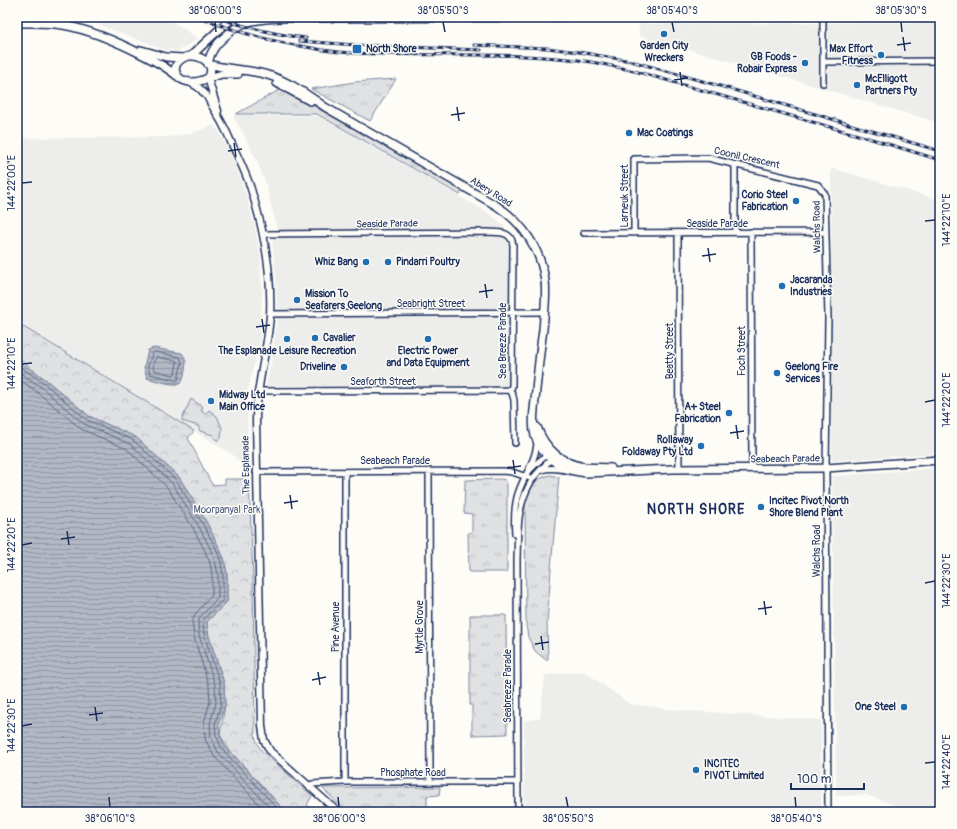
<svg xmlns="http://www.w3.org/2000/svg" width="957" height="829" font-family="Pangolin,sans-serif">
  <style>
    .built { fill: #edeeec }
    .grass { fill: url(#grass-tufts); stroke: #7e88a0 }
    .forest { fill: url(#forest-crowns); stroke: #7e88a0 }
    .water { fill: url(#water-rules); stroke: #76819c }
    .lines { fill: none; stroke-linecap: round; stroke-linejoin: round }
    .shore { stroke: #586687; stroke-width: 1 }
    .minor-casing { stroke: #1b2f5e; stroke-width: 8 }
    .tertiary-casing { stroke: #1b2f5e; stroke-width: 9 }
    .secondary-casing { stroke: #1b2f5e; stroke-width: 10 }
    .minor { stroke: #fdfcf7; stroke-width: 5 }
    .tertiary { stroke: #fdfcf7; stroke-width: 6 }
    .secondary { stroke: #fdfcf7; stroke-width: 7 }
    .rail-casing { stroke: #1b2f5e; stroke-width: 3 }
    .rail { stroke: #fdfcf7; stroke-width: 1.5; stroke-dasharray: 4.5; stroke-linecap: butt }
    .ticks { fill: none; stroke: #1b2f5e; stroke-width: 1.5 }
    .poi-dot { fill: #1f6fb2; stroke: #fdfcf7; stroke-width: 1.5 }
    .labels { text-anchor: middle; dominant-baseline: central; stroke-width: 3; stroke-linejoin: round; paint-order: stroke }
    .poi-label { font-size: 10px; font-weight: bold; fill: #1b2f5e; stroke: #fdfcf7; text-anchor: start }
    .street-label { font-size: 10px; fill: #1b2f5e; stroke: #fdfcf7 }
    .park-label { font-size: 10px; fill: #4c5c7f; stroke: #fdfcf7 }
    .district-label { font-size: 14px; font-weight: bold; letter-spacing: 1px; fill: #1b2f5e; stroke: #fdfcf7 }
    .neatline { fill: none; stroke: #1b2f5e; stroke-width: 1.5 }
    .ticks-label { font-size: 10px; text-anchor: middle; fill: #1b2f5e }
  </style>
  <defs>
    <pattern id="grass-tufts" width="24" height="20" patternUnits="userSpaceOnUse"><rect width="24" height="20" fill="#e0e1e3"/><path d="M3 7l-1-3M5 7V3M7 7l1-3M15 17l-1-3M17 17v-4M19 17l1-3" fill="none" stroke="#c0c1c5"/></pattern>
    <pattern id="forest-crowns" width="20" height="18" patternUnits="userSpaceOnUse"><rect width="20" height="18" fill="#e0e1e3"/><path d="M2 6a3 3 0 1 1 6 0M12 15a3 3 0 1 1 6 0" fill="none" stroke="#c0c1c5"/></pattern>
    <pattern id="water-rules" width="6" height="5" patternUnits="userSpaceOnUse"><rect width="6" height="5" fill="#b3b8c5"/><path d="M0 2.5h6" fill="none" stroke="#9196a3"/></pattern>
  </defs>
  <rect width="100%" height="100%" fill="#fdfcf7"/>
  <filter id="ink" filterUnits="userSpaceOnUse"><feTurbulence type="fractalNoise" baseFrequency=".025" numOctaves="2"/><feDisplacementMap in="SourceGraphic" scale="8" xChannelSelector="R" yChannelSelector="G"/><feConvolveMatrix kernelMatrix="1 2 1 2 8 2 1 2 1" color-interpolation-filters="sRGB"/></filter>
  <g filter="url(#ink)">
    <path class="built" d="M82,17H165L198,38L179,51L165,50L81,18Z
      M940,22V123L708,55L639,36V24Z
      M237,115L319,116L487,212L504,225L509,246L510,383L507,387L266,386L271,364L277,318L276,275L272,242L277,229L266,185L257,161L243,133L233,116Z
      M213,125L218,130L229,151L238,171L247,198L254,223L260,254L262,295L260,341L247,394L248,465L237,460L232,454L194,431L17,323V138L168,137L193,133Z
      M831,168L940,200V453L832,461Z
      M940,468V812H912L867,795L836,796L832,476Z
      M584,671L630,704L678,710L821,720V812H524V721L540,718L545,675Z"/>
    <path class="grass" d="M396,79L370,121L311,89L355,82Z
      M283,88L319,109L462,190L460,195L317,114H236Z
      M191,399L203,407L201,411L206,414L209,410L217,416L222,428L221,438L218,440L215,439L213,435L200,431L198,426L182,421V419Z
      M550,475L559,477L552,556L547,623L548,659L546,660L535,651L528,637L526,625L525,501C533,485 532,480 550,475Z
      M501,479L505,480L507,483V572H469L468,533L472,532V514L464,513L465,480Z
      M470,615H506L507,734L472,735V705H470Z
      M440,787L439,795L427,796V812H347L322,788Z"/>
    <path class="forest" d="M17,323L194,431L188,438L212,485L225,484V479H249L253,580L255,734C256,741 258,746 263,752L312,796L307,805L315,812H286L230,751L220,735L225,705L224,683L209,637L207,622L227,602V573L224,558L218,545L179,477L138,440L89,416L45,379L17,357Z"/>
    <path class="water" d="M154,348L182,353C187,360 186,362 185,371C184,374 184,380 181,383C176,387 154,380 147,378L144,367L148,350Z
      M17,360L45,379L89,416L136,437L179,477L206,521L218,545L224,559L227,573V602L207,622L208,633L224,683L225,705L219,724L220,735L225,746L286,812H17Z"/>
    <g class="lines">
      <path class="shore" d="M155,352L180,357L182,362L178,380H175L150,374L148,367L152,354Z
        M157,357L177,361V363L175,374L173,375L154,370C152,366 154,360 157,357Z
        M17,365L43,382L87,420L133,440L176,480L202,523L215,546L220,559L223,574V600L211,611L204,619L203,622L204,634L220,684L221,704L215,724L216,735L222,749L281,812
        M17,371L40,386L84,424L130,444L172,483L198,525L210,548L215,561L218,574V598L201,616L198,622L199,635L215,685L216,703L210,723L211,737L218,752L274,812
        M17,378L36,391L81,429L127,449L167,487L193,528L205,551L210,563L212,574V595L196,613L192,621L194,637L209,686L210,702L204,722L205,739L214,756L266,812"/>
      <defs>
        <path id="minor" d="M823,62L940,61
          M823,83V17
          M735,232V165
          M751,232L752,469
          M584,233L826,232
          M634,233V159L708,158L818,185L825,194L828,318L826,468L828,812
          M678,233L679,469
          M263,234L487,232C498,233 511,230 513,245L512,387L509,390L512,393L514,400L515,443
          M270,314L544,312
          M258,391L509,390
          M542,470C550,467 557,469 565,470
          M429,471L430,782
          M529,471L538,462L547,455
          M256,472L504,471L512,472L533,479
          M345,472V782
          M515,534C514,520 514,504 519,491C525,474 537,458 537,441
          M309,786L312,784L345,782H518
          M518,812L517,560C518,530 516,507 532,480C537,472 545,466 551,459"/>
        <path id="tertiary" d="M208,78L218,111
          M191,83C195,85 200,88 203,92C207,95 209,100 211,104C219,117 226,129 231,142C238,157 246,173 251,189C264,230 272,272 270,315C268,350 256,384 256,420L262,726L264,740L270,751L338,812"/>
        <path id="secondary" d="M17,23C31,23 49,22 63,25C91,30 118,42 143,55C155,61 167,67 177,76
          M141,50L166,57L183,58
          M192,55L225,24L236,17
          M189,56C202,55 217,65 208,78C177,93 163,62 189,56Z
          M208,64C209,60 210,55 212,52C217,41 237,25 248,22C260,19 273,18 285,18L562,17
          M209,64C224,69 240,69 255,72C281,76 304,92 325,107L497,206C523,223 541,250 545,281C547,297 544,314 543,330C540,350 538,370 536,390C535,405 531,422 535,436C540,450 553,463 566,469C572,471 580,472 587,473L673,469L826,468L940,460
          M209,78L222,74H238
          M277,83L310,101
          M537,427C545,449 562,464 585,467C594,468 602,467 611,468"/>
      </defs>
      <use href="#minor" class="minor-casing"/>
      <use href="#tertiary" class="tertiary-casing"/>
      <use href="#secondary" class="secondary-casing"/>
      <use href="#minor" class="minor"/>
      <use href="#tertiary" class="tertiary"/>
      <use href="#secondary" class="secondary"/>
      <defs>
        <path id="rail" d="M199,17C235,32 274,42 312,48C321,50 330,51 339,52C419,58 499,51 578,60C599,63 618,67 638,72L865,137L940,160
          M216,17C245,27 276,35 306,38
          M299,41L356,45L481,50
          M474,45L547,48L579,52L631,61L727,88L940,151"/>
      </defs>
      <use href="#rail" class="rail-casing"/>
      <use href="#rail" class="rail"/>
    </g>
  </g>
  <path class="ticks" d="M215,22L216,32M443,22L445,32M672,22L674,32M901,22L902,32M903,37L905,51M897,45L911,43M680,72L682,86M674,80L688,78M457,107L459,121M451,115L465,113M234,143L236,157M228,151L242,149M22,183L32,182M925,221L935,220M708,248L710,262M702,256L716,254M485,284L487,298M479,292L493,290M262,319L264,333M256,327L270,325M22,364L32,363M925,402L935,400M736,425L738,439M730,433L744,431M513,460L515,474M507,468L521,466M290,495L292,509M284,503L298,501M67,531L69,545M61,539L75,537M22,545L32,543M925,583L935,581M764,601L766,615M758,609L772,607M541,636L543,650M535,644L549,642M318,672L320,685M312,680L326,677M95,707L97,721M89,715L103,713M22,726L32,724M925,763L935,762M109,797L110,807M338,797L339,807M566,797L568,807M795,797L796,807"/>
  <g class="poi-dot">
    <circle cx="664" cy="34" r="4"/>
    <rect x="352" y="44" width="10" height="10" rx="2"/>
    <circle cx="881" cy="55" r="4"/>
    <circle cx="805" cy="63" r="4"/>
    <circle cx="857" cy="85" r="4"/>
    <circle cx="629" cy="133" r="4"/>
    <circle cx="796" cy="201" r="4"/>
    <circle cx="366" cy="262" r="4"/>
    <circle cx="388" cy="262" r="4"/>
    <circle cx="782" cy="286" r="4"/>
    <circle cx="297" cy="300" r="4"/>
    <circle cx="315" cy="338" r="4"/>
    <circle cx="287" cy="339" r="4"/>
    <circle cx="428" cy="339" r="4"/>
    <circle cx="344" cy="367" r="4"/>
    <circle cx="777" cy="373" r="4"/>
    <circle cx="211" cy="401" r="4"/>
    <circle cx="729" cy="413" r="4"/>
    <circle cx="701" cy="446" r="4"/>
    <circle cx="761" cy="507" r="4"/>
    <circle cx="904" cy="707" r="4"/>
    <circle cx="696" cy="770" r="4"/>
  </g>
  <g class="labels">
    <g class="poi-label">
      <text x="664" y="46" text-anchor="middle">Garden City<tspan x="664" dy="12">Wreckers</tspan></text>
      <text x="366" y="49">North Shore</text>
      <text x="873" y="49" text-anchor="end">Max Effort<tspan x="873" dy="12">Fitness</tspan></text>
      <text x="797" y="57" text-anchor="end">GB Foods -<tspan x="797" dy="12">Robair Express</tspan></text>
      <text x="865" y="79">McElligott<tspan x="865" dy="12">Partners Pty</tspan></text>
      <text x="637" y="133">Mac Coatings</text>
      <text x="788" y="195" text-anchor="end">Corio Steel<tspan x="788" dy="12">Fabrication</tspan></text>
      <text x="358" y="262" text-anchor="end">Whiz Bang</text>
      <text x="396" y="262">Pindarri Poultry</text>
      <text x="790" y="280">Jacaranda<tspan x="790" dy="12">Industries</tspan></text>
      <text x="305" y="294">Mission To<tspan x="305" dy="12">Seafarers Geelong</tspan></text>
      <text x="323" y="338">Cavalier</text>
      <text x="287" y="351" text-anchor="middle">The Esplanade Leisure Recreation</text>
      <text x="428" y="351" text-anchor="middle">Electric Power<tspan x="428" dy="12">and Data Equipment</tspan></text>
      <text x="336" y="367" text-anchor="end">Driveline</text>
      <text x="785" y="367">Geelong Fire<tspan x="785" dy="12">Services</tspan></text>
      <text x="219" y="395">Midway Ltd<tspan x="219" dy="12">Main Office</tspan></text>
      <text x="721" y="407" text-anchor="end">A+ Steel<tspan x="721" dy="12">Fabrication</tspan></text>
      <text x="693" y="440" text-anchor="end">Rollaway<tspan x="693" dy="12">Foldaway Pty Ltd</tspan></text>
      <text x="769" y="501">Incitec Pivot North<tspan x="769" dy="12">Shore Blend Plant</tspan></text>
      <text x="896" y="707" text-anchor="end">One Steel</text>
      <text x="704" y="764">INCITEC<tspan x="704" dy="12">PIVOT Limited</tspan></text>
    </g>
    <g class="street-label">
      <text transform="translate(747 158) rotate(13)">Coonil Crescent</text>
      <text transform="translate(491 192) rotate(32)">Abery Road</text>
      <text transform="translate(625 196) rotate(-90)">Larneuk Street</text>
      <text transform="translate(387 224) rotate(-1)">Seaside Parade</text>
      <text x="717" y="224">Seaside Parade</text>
      <text transform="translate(817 227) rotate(-91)">Walchs Road</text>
      <text x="431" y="304">Seabright Street</text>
      <text transform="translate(503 341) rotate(-90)">Sea Breeze Parade</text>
      <text transform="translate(670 351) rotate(-90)">Beatty Street</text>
      <text transform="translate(742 351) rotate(-90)">Foch Street</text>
      <text x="383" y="382">Seaforth Street</text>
      <text transform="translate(785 459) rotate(-1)">Seabeach Parade</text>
      <text x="395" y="461">Seabeach Parade</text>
      <text transform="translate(246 465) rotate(-91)">The Esplanade</text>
      <text transform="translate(817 551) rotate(-90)">Walchs Road</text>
      <text transform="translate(336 627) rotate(-90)">Pine Avenue</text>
      <text transform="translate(420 627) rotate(-90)">Myrtle Grove</text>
      <text transform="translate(508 686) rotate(-90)">Seabreeze Parade</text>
      <text x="413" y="773">Phosphate Road</text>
    </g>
    <g class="park-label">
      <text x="227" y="510">Moorpanyal Park</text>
    </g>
    <g class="district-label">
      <text x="696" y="509">NORTH SHORE</text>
    </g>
  </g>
  <rect width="957" height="829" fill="none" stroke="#fdfcf7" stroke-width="44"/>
  <path d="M791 783v6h73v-6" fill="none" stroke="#1b2f5e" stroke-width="2"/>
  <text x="797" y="783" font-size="12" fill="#1b2f5e" stroke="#fdfcf7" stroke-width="3" paint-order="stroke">100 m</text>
  <rect x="22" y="22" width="913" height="785" class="neatline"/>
  <g class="ticks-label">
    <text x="215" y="14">38°06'00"S</text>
    <text x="443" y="14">38°05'50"S</text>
    <text x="672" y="14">38°05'40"S</text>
    <text x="901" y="14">38°05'30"S</text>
    <text transform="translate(11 183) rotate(-90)" y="4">144°22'00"E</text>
    <text transform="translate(946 220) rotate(-90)" y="4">144°22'10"E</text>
    <text transform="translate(11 364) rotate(-90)" y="4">144°22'10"E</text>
    <text transform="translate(946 400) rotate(-90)" y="4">144°22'20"E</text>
    <text transform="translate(11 545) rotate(-90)" y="4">144°22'20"E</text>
    <text transform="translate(946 581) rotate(-90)" y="4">144°22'30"E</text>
    <text transform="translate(11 726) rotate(-90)" y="4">144°22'30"E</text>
    <text transform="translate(946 762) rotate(-90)" y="4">144°22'40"E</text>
    <text x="110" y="822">38°06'10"S</text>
    <text x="339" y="822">38°06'00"S</text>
    <text x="568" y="822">38°05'50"S</text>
    <text x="796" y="822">38°05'40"S</text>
  </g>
</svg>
